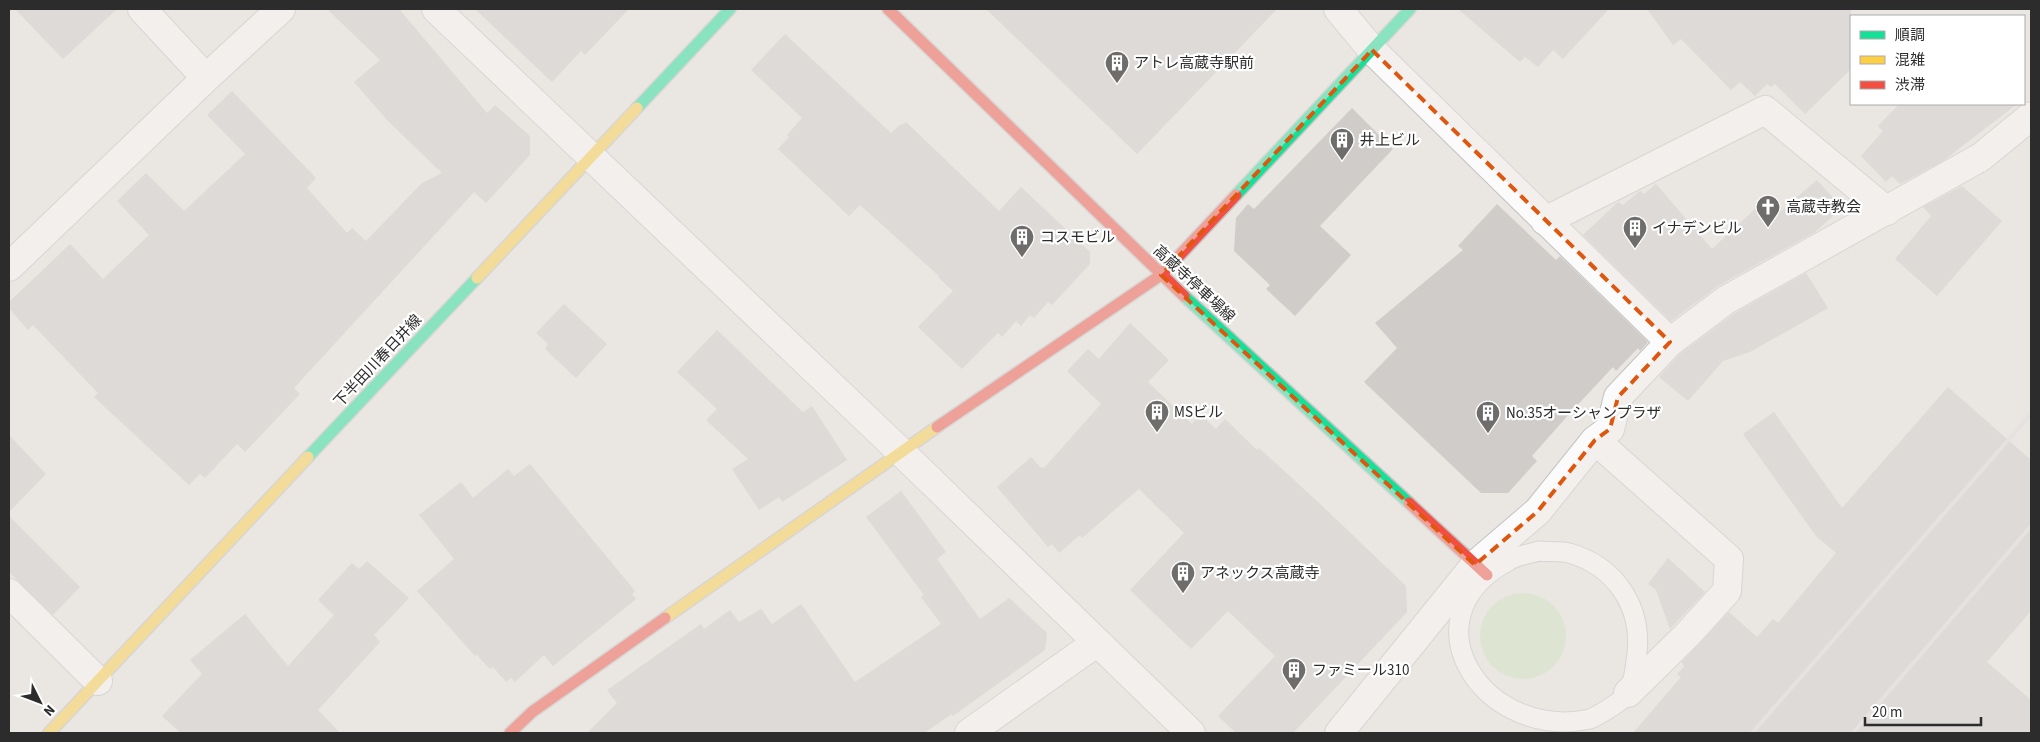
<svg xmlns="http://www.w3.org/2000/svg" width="2040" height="742" font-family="'Source Sans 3','Noto Sans JP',sans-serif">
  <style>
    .green { fill: #cee3bd }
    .building { fill: #cfccc9 }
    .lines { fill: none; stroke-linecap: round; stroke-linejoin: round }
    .lane-casing { stroke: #c3c3c3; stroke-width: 21 }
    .street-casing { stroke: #c3c3c3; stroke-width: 30 }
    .fast-casing { stroke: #c3c3c3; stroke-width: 14 }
    .slow-casing { stroke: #c3c3c3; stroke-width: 14 }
    .jam-casing { stroke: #c3c3c3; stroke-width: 14 }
    .lane { stroke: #fcfbfb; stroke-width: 19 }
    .street { stroke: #fcfbfb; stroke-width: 28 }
    .fast { stroke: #16e098; stroke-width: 11 }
    .slow { stroke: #ffcf43; stroke-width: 11 }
    .jam { stroke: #f24e42; stroke-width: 11 }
    .rail { stroke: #dfdedf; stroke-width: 4 }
    .marked { fill: none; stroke: #df570e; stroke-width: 4; stroke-dasharray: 10 6; stroke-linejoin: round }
    .labels { text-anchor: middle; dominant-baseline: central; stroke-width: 4.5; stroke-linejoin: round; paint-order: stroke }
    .poi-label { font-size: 15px; fill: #2c2c2c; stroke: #fff; text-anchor: start }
    .street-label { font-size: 15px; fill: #2c2c2c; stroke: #fff }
  </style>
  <rect width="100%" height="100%" fill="#eae6e2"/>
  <path class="green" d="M1480 636a43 43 0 1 1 86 0a43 43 0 1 1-86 0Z"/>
  <path class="building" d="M15,9H117L63,59Z
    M327,9H399L487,113L495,105L530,136V155L486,203L474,192L294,388L300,394L245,452L237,444L205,478L200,474L189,485L94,397L98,393L33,325L28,330L9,308V302L70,244L103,279L149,235L117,201L146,173L184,211L245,154L207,115L232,91L316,178L307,188L347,233L352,228L366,241L422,183L442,173L388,121L354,82L380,60Z
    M475,9H629L585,55L581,51L552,82Z
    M986,9H1277L1137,154Z
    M1458,9H1609L1563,59L1553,50L1538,67L1525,57L1520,62Z
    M1647,9H1851V69L1805,114L1775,84L1771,87L1767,84L1755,96L1740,82L1731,90L1681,39L1673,45Z
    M785,34L891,133L901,124L902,125L906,122L999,211L1021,187L1090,252V264L1052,305L1048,302L1034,318L1030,315L1021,326L1016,321L1002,337L998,333L962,369L918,327L953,291L938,277L939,276L860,205L849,216L778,149L789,137L787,135L802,118L751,70Z
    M1899,104H2017L1943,161L1900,184L1892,176L1886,182L1861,156L1883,131L1878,126Z
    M1352,108L1393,149L1320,226L1351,255L1295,316L1266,289L1270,285L1234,251L1236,218L1248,204L1254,209Z
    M1817,180L1842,208L1815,232L1718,286L1671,321L1583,235L1618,202L1623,205L1640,191L1644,194L1656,184L1712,249L1768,197L1781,211Z
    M1962,186L2002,221L1937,296L1895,259L1931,216L1923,207Z
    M1497,204L1556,260L1560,256L1648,342L1640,351L1638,348L1616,371L1613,367L1570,413L1532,456L1537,461L1508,493H1481L1364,382L1397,348L1375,323L1463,250L1458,246Z
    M1806,273L1828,308L1750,352L1723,361L1688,401L1659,377L1680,354L1735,313Z
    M564,304L607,344L576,378L545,349L548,344L536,333Z
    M1130,323L1169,360L1148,382L1192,424L1200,414L1216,429L1225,419L1257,450L1259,448L1317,501L1406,586L1407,612L1293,733H1236L1218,716L1275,656L1228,611L1191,649L1130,590L1184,533L1139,489L1082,538L1080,535L1059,553L1052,544L1048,547L997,487L1031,457L1041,468L1042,467L1044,468L1101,404L1067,371L1088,349L1099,359Z
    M717,330L803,412L812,406L847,460L782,502L779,497L759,510L732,469L748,459L706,420L717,409L677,372Z
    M1948,387L2031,460V611L1987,662L2031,700V733H1633L1681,677L1677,674L1684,667L1682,662L1729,612L1757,637L1773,619L1778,623L1836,553L1816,536L1743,434L1774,412L1842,508Z
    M9,435L46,474L9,512Z
    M530,464L635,591L632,594L636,599L553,666L544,655L515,682L511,678L506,682L493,667L490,669L476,654L475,656L417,591L454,559L419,515L461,482L473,498L508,469L514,476Z
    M901,491L946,552L937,559L980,619L1009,598L1047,633L1045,650L953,716L952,714L924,733H587L617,703L607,690L701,624L704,629L730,610L739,622L761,609L772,624L801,604L855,682L941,624L921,597L924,595L866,517Z
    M9,516L80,587L53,615L9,572Z
    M1668,558L1705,592L1670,629L1656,590L1648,584Z
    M367,561L409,598L374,635L380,642L318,710L340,733H181L162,716L202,674L190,660L245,614L288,666L334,615L318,600L352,563L359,569Z"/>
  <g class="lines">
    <defs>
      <path id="lane" d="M1539,551C1548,552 1560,551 1569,553C1615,566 1642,606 1637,653C1636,662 1633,686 1628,693C1623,701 1599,715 1590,719C1484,742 1401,617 1510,560C1518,555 1530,554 1539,551Z"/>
      <path id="street" d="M142,9L206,78
        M436,9L901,452L1191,733
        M1338,9L1372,50L1670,342
        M1545,221L1765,110L1887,211
        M9,267L206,78L281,9
        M1595,440L1729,559L1727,591L1688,634L1628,693
        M9,593L98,681
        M969,733L1096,643
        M1339,733L1475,565L1538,511L1595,440L1610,429L1618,397L1670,342L1726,300L1981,157L2031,116"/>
      <path id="fast" d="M637,108L730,9
        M1236,195L1410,9
        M1184,296L1409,503
        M308,457L477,278"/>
      <path id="slow" d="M477,278L637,108
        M665,618L937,427
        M49,733L308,457"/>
      <path id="jam" d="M888,9L1184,296
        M937,427L1161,275L1236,195
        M1409,503L1487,575
        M510,733L532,712L665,618"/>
    </defs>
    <use href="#lane" class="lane-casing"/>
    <use href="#street" class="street-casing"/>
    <use href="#fast" class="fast-casing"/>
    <use href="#slow" class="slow-casing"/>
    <use href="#jam" class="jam-casing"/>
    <use href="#lane" class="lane"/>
    <use href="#street" class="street"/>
    <use href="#fast" class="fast"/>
    <use href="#slow" class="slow"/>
    <use href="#jam" class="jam"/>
    <path class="rail" d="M1752,733L2031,414
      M1853,733L2031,526"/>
  </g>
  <path d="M0 0H2040V742H0ZM1372,50L1670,342L1618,397L1610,429L1595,440L1538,511L1475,565L1161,275Z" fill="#eae6e2" fill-opacity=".55" fill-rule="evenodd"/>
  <path class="marked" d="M1372,50L1670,342L1618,397L1610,429L1595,440L1538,511L1475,565L1161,275Z"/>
  <defs>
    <symbol id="building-pin" viewBox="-11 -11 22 30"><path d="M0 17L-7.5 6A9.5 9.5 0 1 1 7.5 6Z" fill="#6e6d6c" stroke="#fff"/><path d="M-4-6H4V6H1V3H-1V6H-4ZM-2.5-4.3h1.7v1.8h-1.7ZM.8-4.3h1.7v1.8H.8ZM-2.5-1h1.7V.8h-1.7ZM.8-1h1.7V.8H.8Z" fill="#fff"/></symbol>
    <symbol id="church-pin" viewBox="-11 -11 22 30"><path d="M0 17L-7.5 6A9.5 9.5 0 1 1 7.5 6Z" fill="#6e6d6c" stroke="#fff"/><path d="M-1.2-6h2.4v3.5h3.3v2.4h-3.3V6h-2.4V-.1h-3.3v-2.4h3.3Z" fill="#fff"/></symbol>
  </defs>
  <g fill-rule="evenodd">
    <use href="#building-pin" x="1103" y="49" width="28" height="38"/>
    <use href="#building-pin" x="1328" y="126" width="28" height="38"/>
    <use href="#church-pin" x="1754" y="193" width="28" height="38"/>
    <use href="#building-pin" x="1621" y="214" width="28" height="38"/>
    <use href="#building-pin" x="1008" y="223" width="28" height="38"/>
    <use href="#building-pin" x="1143" y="398" width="28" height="38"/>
    <use href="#building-pin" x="1474" y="399" width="28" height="38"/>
    <use href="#building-pin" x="1169" y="559" width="28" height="38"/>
    <use href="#building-pin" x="1280" y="656" width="28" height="38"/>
  </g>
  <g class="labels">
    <g class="poi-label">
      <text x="1134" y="63">アトレ高蔵寺駅前</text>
      <text x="1360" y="140">井上ビル</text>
      <text x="1786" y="207">高蔵寺教会</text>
      <text x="1652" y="228">イナデンビル</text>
      <text x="1040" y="237">コスモビル</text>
      <text x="1174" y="412">MSビル</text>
      <text x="1506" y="413">No.35オーシャンプラザ</text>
      <text x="1200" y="573">アネックス高蔵寺</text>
      <text x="1312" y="670">ファミール310</text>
    </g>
    <g class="street-label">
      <text transform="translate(1194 284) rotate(43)">高蔵寺停車場線</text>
      <text transform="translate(378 361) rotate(-47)">下半田川春日井線</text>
    </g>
  </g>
  <rect width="2040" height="742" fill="none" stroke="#2c2c2c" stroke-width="20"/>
  <rect x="1850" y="15" width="175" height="90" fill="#ffffff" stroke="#ababab"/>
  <rect x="1860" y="31" width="25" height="8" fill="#16e098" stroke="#ababab"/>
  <text x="1895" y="40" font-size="15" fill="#2c2c2c">順調</text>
  <rect x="1860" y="56" width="25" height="8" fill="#ffcf43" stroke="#ababab"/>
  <text x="1895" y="65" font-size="15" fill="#2c2c2c">混雑</text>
  <rect x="1860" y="81" width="25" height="8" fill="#f24e42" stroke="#ababab"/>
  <text x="1895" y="90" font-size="15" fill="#2c2c2c">渋滞</text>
  <g transform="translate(40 702) rotate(132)" stroke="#ffffff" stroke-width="4" paint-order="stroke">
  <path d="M0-4L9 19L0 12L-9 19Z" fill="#2c2c2c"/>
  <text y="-8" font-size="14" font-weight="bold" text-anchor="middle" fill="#2c2c2c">N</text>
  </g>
  <path d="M1865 717v8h116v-8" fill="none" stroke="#2c2c2c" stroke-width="2.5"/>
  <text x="1872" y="717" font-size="15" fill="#2c2c2c" stroke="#ffffff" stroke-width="4" paint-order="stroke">20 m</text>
</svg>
